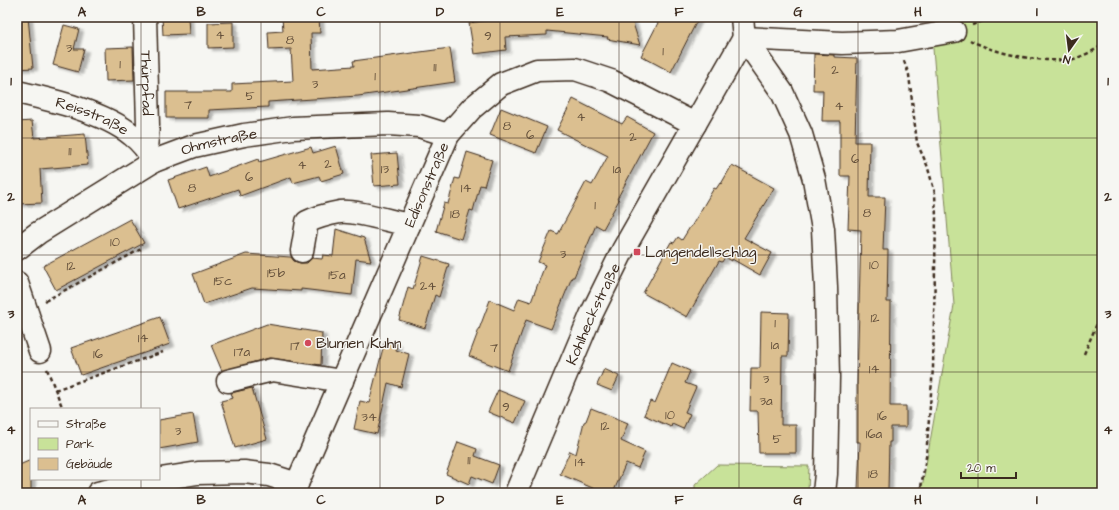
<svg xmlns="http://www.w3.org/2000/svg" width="1119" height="510" font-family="'Architects Daughter',sans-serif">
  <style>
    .green { fill: #c8e299; stroke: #82865c }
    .building { fill: #dbbf90; stroke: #3b2a1e; filter: url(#shadow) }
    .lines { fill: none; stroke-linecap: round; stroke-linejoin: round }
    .minor-casing { stroke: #3b2a1e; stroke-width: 25 }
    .path { stroke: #3b2a1e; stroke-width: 2.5; stroke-dasharray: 4 3; stroke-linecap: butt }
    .minor { stroke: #f6f6f2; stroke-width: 22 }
    .grid { fill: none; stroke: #3b2a1e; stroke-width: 1; stroke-opacity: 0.55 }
    .poi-dot { fill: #d1495b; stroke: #f6f6f2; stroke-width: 1.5 }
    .labels { text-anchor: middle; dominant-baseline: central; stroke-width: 3; stroke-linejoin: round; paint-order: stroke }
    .number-label { font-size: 13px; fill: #634f3a }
    .street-label { font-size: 15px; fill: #3b2a1e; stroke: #f6f6f2 }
    .poi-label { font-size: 15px; fill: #3b2a1e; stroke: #f6f6f2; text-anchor: start }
    .neatline { fill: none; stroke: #3b2a1e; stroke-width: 1.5 }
    .grid-label { font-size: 13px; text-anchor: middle; font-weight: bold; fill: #3b2a1e }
  </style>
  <defs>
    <filter id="shadow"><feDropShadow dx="4.5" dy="2.5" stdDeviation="1" flood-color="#0004"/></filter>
  </defs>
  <rect width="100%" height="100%" fill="#f6f6f2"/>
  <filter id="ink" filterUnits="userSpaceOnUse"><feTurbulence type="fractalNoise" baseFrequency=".025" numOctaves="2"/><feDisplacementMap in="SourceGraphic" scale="8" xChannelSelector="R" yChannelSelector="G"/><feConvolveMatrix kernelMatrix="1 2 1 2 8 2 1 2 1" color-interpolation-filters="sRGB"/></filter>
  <g filter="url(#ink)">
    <path class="green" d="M947,17H1102V493H921L954,305L931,24Z
      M717,465L809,466L808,493H695V485Z"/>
    <path class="building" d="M17,17H28L33,68L17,69Z
      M162,17H188L189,34L163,35Z
      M282,17H319L320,33H311L312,69L354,66L353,61L450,48L455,82L358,96L268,102V107L209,110V118H166V92H232V84L293,81L291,49L269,50L268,32L283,31Z
      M511,17H631L640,45L607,39L608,37L547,31V35L505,37L506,50L474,54L469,23Z
      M661,17H699L671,72L641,56Z
      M233,22V47L208,48V23Z
      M64,25L79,29L74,49H84L78,72L53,65Z
      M133,47L134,80L106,81L105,48Z
      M814,54L834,55V57L857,58L855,142H870L869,197H885L883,250H888L887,302H891L890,406H906V427H891V442H889L888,491L858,490L860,442H857V384L861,230L848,229L850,176H840V121H822L823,90H813Z
      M573,99L622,124L627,117L653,132L617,199L619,200L603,229L596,225L574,277H572L551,329L526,320L508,371L469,356L490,300L514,310L519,298L531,302L545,265L538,262L551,231L558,234L586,182L592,185L608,156L557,130Z
      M501,108L547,127L536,153L490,135Z
      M32,121L34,138L85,134L88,165L40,169L42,203L17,204V122Z
      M336,146L344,174L321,181L319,176L293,183L291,177L240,196L238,189L178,209L168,180L206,167L209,177L258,159L259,162L311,147L313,153Z
      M467,152L492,160L484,186L480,185L473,211L470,210L461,239L436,231L444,203L448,204L455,178L459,179Z
      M397,153L400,184L374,186L371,155Z
      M732,165L774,188L744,238L772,253L760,275L732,259V261L725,257L722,262L719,261L687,317L643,293L671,242L674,243L678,237L682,240L690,227H691L714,188L716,189L720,183L721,184Z
      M130,219L144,243L56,290L43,266Z
      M336,229L364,238L371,261L356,259L352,295L301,289V291L252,288L204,304L193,274L246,254L291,257L294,261L300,263H307L312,258L322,259L323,255L333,256Z
      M423,256L449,264L439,297L435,295L425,328L399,320L408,287L413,289Z
      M761,312L789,313L788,356H782L781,425H796V453H759L758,411H750L751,368H760Z
      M160,317L170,344L81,375L71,348Z
      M267,324L322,333L321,365L269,358L222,371L211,345Z
      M385,340L397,343L396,350L409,354L401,387L388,383L377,434L354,429L360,401L369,403Z
      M672,363L690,371L685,383L696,387L685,412L690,414L683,429L672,424L671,427L644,415L650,401L655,403Z
      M604,369L619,376L612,391L597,385Z
      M252,388L267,439L235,448L221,401L233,398L231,393Z
      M498,390L525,401L515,423L488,412Z
      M591,408L628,423L621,441L645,452L638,468L626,463L613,493H604L560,474L570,451L576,454L584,422L586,421Z
      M193,414L198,442L159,449V420Z
      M458,442L477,449L475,456L499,465L492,484L472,476L469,484L446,474Z
      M31,460V490L24,493H17V466Z"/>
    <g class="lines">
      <defs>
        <g id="minor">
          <path id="s1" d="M145,17L148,125L146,149"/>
          <path d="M742,17L744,38L782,92L801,134L814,179L823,229L826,287L828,377L826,474L824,493"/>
          <path d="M744,38L842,43L898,41L954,31"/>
          <path id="s2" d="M17,92C52,100 104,112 132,135C141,142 148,151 154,161"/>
          <path id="s3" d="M17,249L38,233L154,161L194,146L244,135L293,128L388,124L419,126L448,135"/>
          <path d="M302,251L307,222C317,217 329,214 340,212C356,210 392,222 409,225"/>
          <path d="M17,283L40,351"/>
          <path d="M228,381L272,370L342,381"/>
          <path d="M98,493L148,481L198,473L244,472L269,475L297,484"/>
          <path id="s4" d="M293,493L448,135L472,108L501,84L537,70L575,69L611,81L695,124"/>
          <path id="s5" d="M516,493L591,315L623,250L744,38"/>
        </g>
      </defs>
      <use href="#minor" class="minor-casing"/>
      <path class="path" d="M972,25L993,17
        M970,40C995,54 1046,64 1074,59C1081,57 1096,50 1102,45
        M904,61L909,75L917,143L927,165L935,193L936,218L933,368L926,457L920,493
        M45,301L141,249
        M1084,354L1102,312
        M47,369L63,409
        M55,390L163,352"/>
      <use href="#minor" class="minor"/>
    </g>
  </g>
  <path class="grid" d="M141,17V409M261,17V493M380,17V493M500,17V493M619,17V493M739,17V493M858,17V493M978,17V493M17,138H1102M17,255H1102M17,372H1102M141,479V493"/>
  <g class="poi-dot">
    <rect x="633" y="248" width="8" height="8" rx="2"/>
    <circle cx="308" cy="343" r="4"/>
  </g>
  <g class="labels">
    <g class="number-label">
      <text x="220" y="35">4</text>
      <text x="488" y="36">9</text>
      <text x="290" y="40">8</text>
      <text x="69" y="48">3</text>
      <text x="663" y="51">1</text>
      <text x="120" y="64">1</text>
      <text x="435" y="67">11</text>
      <text x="835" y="70">2</text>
      <text x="375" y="76">1</text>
      <text x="315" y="84">3</text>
      <text x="250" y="96">5</text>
      <text x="188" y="105">7</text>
      <text x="839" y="106">4</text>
      <text x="581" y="117">4</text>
      <text x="507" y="126">8</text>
      <text x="530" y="135">6</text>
      <text x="633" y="137">2</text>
      <text x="70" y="151">11</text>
      <text x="855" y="159">6</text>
      <text x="328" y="164">2</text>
      <text x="302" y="165">4</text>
      <text x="385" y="169">13</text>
      <text x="617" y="169">1a</text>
      <text x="249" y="177">6</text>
      <text x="192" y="188">8</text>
      <text x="466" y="188">14</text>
      <text x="595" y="205">1</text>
      <text x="867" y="213">8</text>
      <text x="455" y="214">18</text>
      <text x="115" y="242">10</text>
      <text x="563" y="254">3</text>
      <text x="874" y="265">10</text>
      <text x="71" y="266">12</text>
      <text x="276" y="273">15b</text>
      <text x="337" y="275">15a</text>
      <text x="223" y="281">15c</text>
      <text x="428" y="286">24</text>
      <text x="875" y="318">12</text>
      <text x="775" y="323">1</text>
      <text x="143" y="338">14</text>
      <text x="775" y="345">1a</text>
      <text x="295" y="346">17</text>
      <text x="494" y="348">7</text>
      <text x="242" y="352">17a</text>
      <text x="98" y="354">16</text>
      <text x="874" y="369">14</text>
      <text x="766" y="379">3</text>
      <text x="766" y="401">3a</text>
      <text x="506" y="407">9</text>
      <text x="670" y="415">10</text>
      <text x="882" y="416">16</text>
      <text x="369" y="417">34</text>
      <text x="605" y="426">12</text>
      <text x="178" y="431">3</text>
      <text x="874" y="434">16a</text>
      <text x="777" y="439">5</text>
      <text x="469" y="460">11</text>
      <text x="580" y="462">14</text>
      <text x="873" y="474">18</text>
    </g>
    <g class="street-label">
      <text stroke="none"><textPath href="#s1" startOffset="66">Thürpfad</textPath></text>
      <text stroke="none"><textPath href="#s2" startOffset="79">Reisstraße</textPath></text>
      <text stroke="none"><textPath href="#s3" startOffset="231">Ohmstraße</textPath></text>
      <text stroke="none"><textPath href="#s4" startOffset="336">Edisonstraße</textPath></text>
      <text stroke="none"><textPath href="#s5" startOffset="195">Kohlheckstraße</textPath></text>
    </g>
    <g class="poi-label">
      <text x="645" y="252">Langendellschlag</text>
      <text x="316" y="343">Blumen Kuhn</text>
    </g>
  </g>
  <rect width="1119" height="510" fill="none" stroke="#f6f6f2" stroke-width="44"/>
  <rect x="30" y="408" width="130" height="72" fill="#f6f6f2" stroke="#aba49d"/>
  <rect x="38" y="421" width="20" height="6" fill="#f6f6f2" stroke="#aba49d"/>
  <text x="66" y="428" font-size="12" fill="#3b2a1e">Straße</text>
  <rect x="38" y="438" width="20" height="12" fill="#c8e299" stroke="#aba49d"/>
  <text x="66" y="448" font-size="12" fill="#3b2a1e">Park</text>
  <rect x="38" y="458" width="20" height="12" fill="#dbbf90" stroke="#aba49d"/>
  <text x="66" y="468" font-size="12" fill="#3b2a1e">Gebäude</text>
  <g transform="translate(1069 50) rotate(194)" stroke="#f6f6f2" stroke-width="3" paint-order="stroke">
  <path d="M0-3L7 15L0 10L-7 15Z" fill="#3b2a1e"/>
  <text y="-6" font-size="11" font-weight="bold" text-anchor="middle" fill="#3b2a1e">N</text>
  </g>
  <path d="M961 472v6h55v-6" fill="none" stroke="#3b2a1e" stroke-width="2"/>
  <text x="967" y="472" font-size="12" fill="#3b2a1e" stroke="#f6f6f2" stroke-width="3" paint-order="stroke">20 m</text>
  <rect x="22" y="22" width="1075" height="466" class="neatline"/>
  <g class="grid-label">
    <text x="82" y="16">A</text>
    <text x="201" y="16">B</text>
    <text x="321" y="16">C</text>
    <text x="440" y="16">D</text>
    <text x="560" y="16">E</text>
    <text x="679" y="16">F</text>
    <text x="798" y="16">G</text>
    <text x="918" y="16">H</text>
    <text x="1037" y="16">I</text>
    <text x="11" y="85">1</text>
    <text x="1108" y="85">1</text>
    <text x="11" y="201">2</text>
    <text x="1108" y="201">2</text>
    <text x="11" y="318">3</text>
    <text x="1108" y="318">3</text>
    <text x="11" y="434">4</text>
    <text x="1108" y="434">4</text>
    <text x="82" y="504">A</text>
    <text x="201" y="504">B</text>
    <text x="321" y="504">C</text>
    <text x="440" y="504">D</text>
    <text x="560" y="504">E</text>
    <text x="679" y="504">F</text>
    <text x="798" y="504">G</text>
    <text x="918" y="504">H</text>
    <text x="1037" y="504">I</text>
  </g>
</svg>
